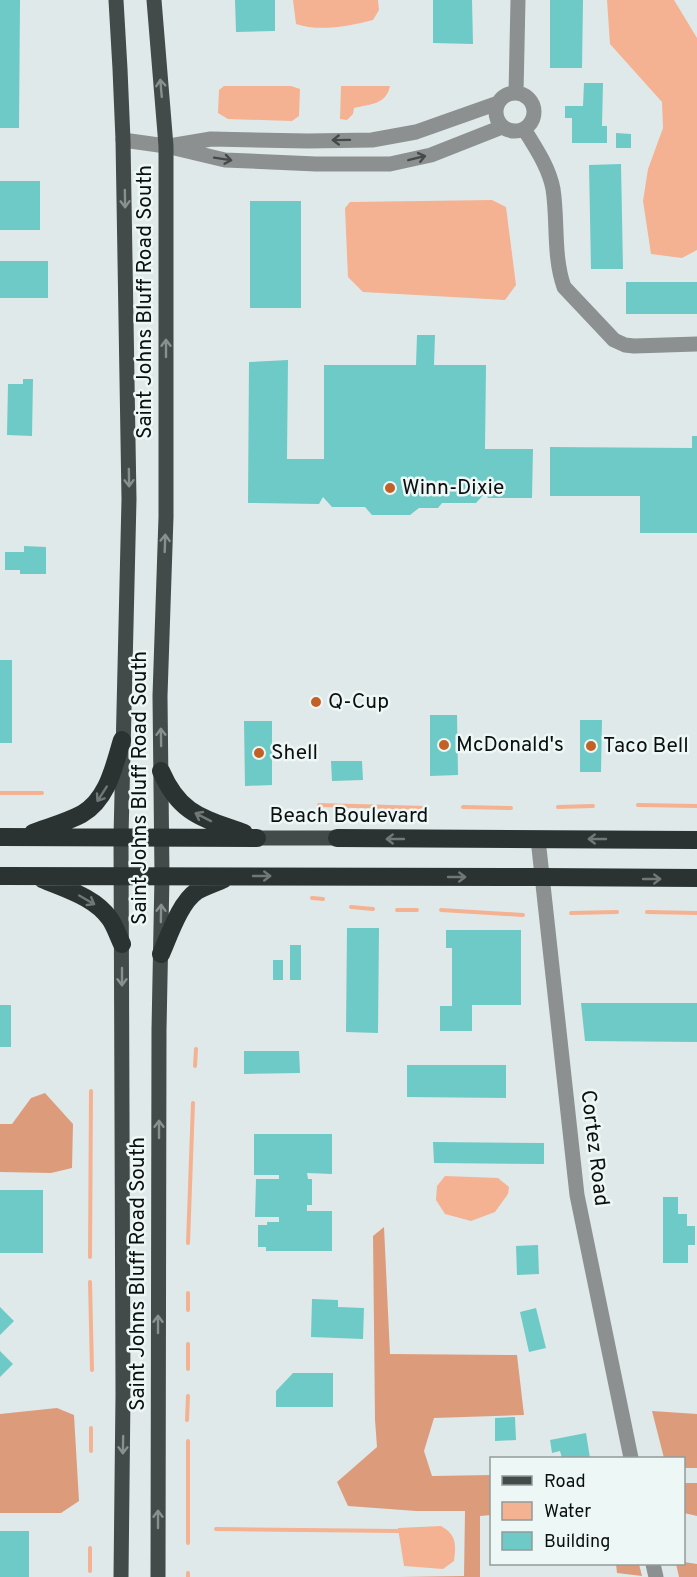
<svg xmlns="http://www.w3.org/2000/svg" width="697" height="1577" font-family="Overpass,sans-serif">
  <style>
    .forest { fill: #dc9c7c }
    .water { fill: #f4b292 }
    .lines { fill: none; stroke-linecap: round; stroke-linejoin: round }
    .stream { stroke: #f4b292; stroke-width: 4 }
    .building { fill: #6dcac6 }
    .minor { stroke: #8c9090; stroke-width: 15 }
    .major { stroke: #434a4a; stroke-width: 15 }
    .highway { stroke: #2b3232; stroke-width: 18 }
    .oneway { stroke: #878f8f }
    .oneway2 { stroke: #464949 }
    .oneway3 { stroke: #6f7777 }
    .poi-dot { fill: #c36026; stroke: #edf7f6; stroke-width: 2 }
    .labels { text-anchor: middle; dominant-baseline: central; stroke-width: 5; stroke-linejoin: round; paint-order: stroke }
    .street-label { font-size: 21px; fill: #0c0f0f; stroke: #edf7f6 }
    .poi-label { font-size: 21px; fill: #0c0f0f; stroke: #edf7f6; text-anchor: start }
  </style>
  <rect width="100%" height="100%" fill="#e0e9e9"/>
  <path class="forest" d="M45,1093L73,1124L72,1168L51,1173L0,1172V1124H12L31,1098Z
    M384,1227L390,1354L517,1355L524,1415L434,1418L424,1451L432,1476L491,1475V1515L480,1516V1577H399L464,1576L465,1511H416L348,1506L337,1482L377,1447L375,1420L373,1236Z
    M57,1408L74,1415L79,1501L61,1513H0V1414Z
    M652,1411L697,1414V1468H684V1458H664Z
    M684,1483H697V1516L684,1513Z
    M684,1562L697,1564V1577H679L676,1564H684Z
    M616,1564H639L642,1576L617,1573Z"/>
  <path class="water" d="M293,0H378L379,10L373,20C349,26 320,32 296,24Z
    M607,0H674L697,38V250L682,258L651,254L643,201L648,169L663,128L662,102L610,44Z
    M224,86H291L300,89L299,116L292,121L228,119L218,113L219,90Z
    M341,86H390C386,105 370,104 354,108L353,114L347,120L340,119Z
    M492,200L506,207L516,285L505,300L363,292L348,277L345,208L350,202Z
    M445,1176L498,1178L509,1187L508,1194L495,1212L471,1221L445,1214L436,1200L437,1186Z
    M441,1526C457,1535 456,1545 454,1561L443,1569L404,1566L398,1528Z"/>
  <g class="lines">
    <path class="stream" d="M0,793H42
      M319,805L427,808
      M638,805L697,806
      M463,807L511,808
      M558,807L593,806
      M312,898L323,899
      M351,907L373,909
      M397,910H417
      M441,910L523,915
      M647,912L697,913
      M571,913L617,912
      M195,1066L196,1049
      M188,1243L193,1103
      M90,1257L91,1091
      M90,1282L92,1370
      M188,1310V1293
      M188,1369V1344
      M187,1420L188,1396
      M91,1428V1451
      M188,1441V1543
      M216,1529L398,1531
      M90,1571V1548
      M188,1577V1573"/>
  </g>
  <path class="building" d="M0,0H20L19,128H0Z
    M235,0H275V31L236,32Z
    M433,0H472L473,44L433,43Z
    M550,0H583L582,68H550Z
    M584,83H603L602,126H607V143H572V118H565V106H583Z
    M616,133L631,134V148H616Z
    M621,164L623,269H591L589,165Z
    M0,181H40V230H0Z
    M250,201H301V308H250Z
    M0,261H48V298H0Z
    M626,282H697V314H626Z
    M417,335H435L434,365H486L485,449H533L532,498H488L485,493L476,503H442L438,508H419L410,515H372L365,507H332L323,497L319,504L248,503L249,362L288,360L287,459H324V365H416Z
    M23,379H33L32,436L7,435L8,384H23Z
    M692,436H697V533H640V496H550V447L692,448Z
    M24,546L46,547V574H20V570H5V552H24Z
    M0,660H12V743H0Z
    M430,715H457L458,775L430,776Z
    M580,720H602L601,772H580Z
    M244,721H272V785L245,786Z
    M331,761H362L363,780L332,781Z
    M347,928H379L378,1033L346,1032Z
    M446,930H521V1005H472V1031H440V1006H452V948H446Z
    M290,945H301V980H290Z
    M273,960H283V980H273Z
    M581,1003H697V1042L585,1041Z
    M0,1005H11V1047H0Z
    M244,1051H299L300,1073L244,1074Z
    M407,1065H506V1098L407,1097Z
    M254,1134H332V1174L307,1173L308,1179H312V1205H307V1211H332V1251H266V1247H258V1225H267V1222H279V1217H255L256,1179H279V1175H254Z
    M433,1142L544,1143V1164L434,1163Z
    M0,1190H43V1253H0Z
    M663,1197H678V1214H687V1226H695V1245H688V1263H663Z
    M538,1245L539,1274L517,1275L516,1246Z
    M312,1299L338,1300V1307L364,1308L363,1339L311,1337Z
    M0,1307L14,1321L0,1335Z
    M536,1308L546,1348L529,1352L520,1312Z
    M0,1351L13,1364L0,1377Z
    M293,1373H333V1407H276V1391Z
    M515,1417L516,1440L495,1441V1418Z
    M586,1433L590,1458H562L560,1451L552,1453L550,1440Z
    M0,1531H29V1577H0Z"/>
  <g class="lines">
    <path class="minor" d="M496 112a19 19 0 1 1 38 0a19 19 0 1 1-38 0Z
      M516,93L518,0
      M524,129C535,147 549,167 553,189C558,221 553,256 564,287L614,340L625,345L634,346L697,344
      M123,140L166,146L225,160L316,164H390L431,155L502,127
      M175,145L211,139L308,141L372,140L416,132L498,103
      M538,839L577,1195L631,1458
      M653,1564L656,1577"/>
    <path class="major" d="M116,0L120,69L123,140L129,499L121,837L123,1394L121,1577
      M154,0L166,146V517L160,696L162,876L159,1030L158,1577
      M257,838H337"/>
    <path class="highway" d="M161,771C180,815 203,818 244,833
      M33,833C49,827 67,822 82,814C108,799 114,766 122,740
      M0,837L257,838
      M337,838L697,840
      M0,876L542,877L697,878
      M42,879C65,889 95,897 110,919C115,926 118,936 122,944
      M161,954C169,936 180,902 197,891C205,886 216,883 224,879"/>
  </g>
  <defs><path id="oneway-shaft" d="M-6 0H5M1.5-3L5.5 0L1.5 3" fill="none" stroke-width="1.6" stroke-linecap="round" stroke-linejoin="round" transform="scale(1.5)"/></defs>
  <g class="oneway">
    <use href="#oneway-shaft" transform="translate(161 88) rotate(-95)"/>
    <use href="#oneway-shaft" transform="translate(125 199) rotate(89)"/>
    <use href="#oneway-shaft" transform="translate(166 348) rotate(-90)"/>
    <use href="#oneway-shaft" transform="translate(129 478) rotate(89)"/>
    <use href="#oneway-shaft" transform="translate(165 543) rotate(-88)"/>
    <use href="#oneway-shaft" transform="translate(161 737) rotate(-91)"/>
    <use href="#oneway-shaft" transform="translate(161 913) rotate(-89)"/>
    <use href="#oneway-shaft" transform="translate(122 977) rotate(90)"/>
    <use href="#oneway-shaft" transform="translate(159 1129) rotate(-90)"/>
    <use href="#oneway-shaft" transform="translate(158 1324) rotate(-90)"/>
    <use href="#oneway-shaft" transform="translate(123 1445) rotate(91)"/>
    <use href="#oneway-shaft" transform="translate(158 1519) rotate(-90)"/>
  </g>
  <g class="oneway2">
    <use href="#oneway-shaft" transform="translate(341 140) rotate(179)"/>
    <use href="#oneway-shaft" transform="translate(417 158) rotate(-14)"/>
    <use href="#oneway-shaft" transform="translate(223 159) rotate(9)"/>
  </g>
  <g class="oneway3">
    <use href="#oneway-shaft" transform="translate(102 794) rotate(123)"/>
    <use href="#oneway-shaft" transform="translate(203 817) rotate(-153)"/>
    <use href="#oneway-shaft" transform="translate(395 839) rotate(-180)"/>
    <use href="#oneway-shaft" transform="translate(597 839) rotate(-180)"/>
    <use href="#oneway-shaft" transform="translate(262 876)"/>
    <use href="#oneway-shaft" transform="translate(457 877)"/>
    <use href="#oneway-shaft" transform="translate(652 879)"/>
    <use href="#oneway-shaft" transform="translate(87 900) rotate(30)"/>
  </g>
  <g class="poi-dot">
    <circle cx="390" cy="488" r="6"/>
    <circle cx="316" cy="702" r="6"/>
    <circle cx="444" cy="745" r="6"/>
    <circle cx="591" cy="746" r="6"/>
    <circle cx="259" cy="753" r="6"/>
  </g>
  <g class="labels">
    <g class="street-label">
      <text transform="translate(145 302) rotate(-90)">Saint Johns Bluff Road South</text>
      <text transform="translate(140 788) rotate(-90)">Saint Johns Bluff Road South</text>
      <text x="349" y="816">Beach Boulevard</text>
      <text transform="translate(594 1148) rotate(83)">Cortez Road</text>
      <text transform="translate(138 1274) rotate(-90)">Saint Johns Bluff Road South</text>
    </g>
    <g class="poi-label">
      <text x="402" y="488">Winn-Dixie</text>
      <text x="328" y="702">Q-Cup</text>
      <text x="456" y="745">McDonald's</text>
      <text x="603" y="746">Taco Bell</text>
      <text x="271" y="753">Shell</text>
    </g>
  </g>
  <rect x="490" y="1457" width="195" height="108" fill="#edf7f6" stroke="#939a9a" stroke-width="1.5"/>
  <rect x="502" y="1476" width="30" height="9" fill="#434a4a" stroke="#939a9a" stroke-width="1.5"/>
  <text x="544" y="1487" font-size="18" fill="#0c0f0f">Road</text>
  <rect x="502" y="1502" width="30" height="18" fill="#f4b292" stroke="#939a9a" stroke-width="1.5"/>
  <text x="544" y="1517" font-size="18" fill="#0c0f0f">Water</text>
  <rect x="502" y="1532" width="30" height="18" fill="#6dcac6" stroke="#939a9a" stroke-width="1.5"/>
  <text x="544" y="1547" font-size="18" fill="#0c0f0f">Building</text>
</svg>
